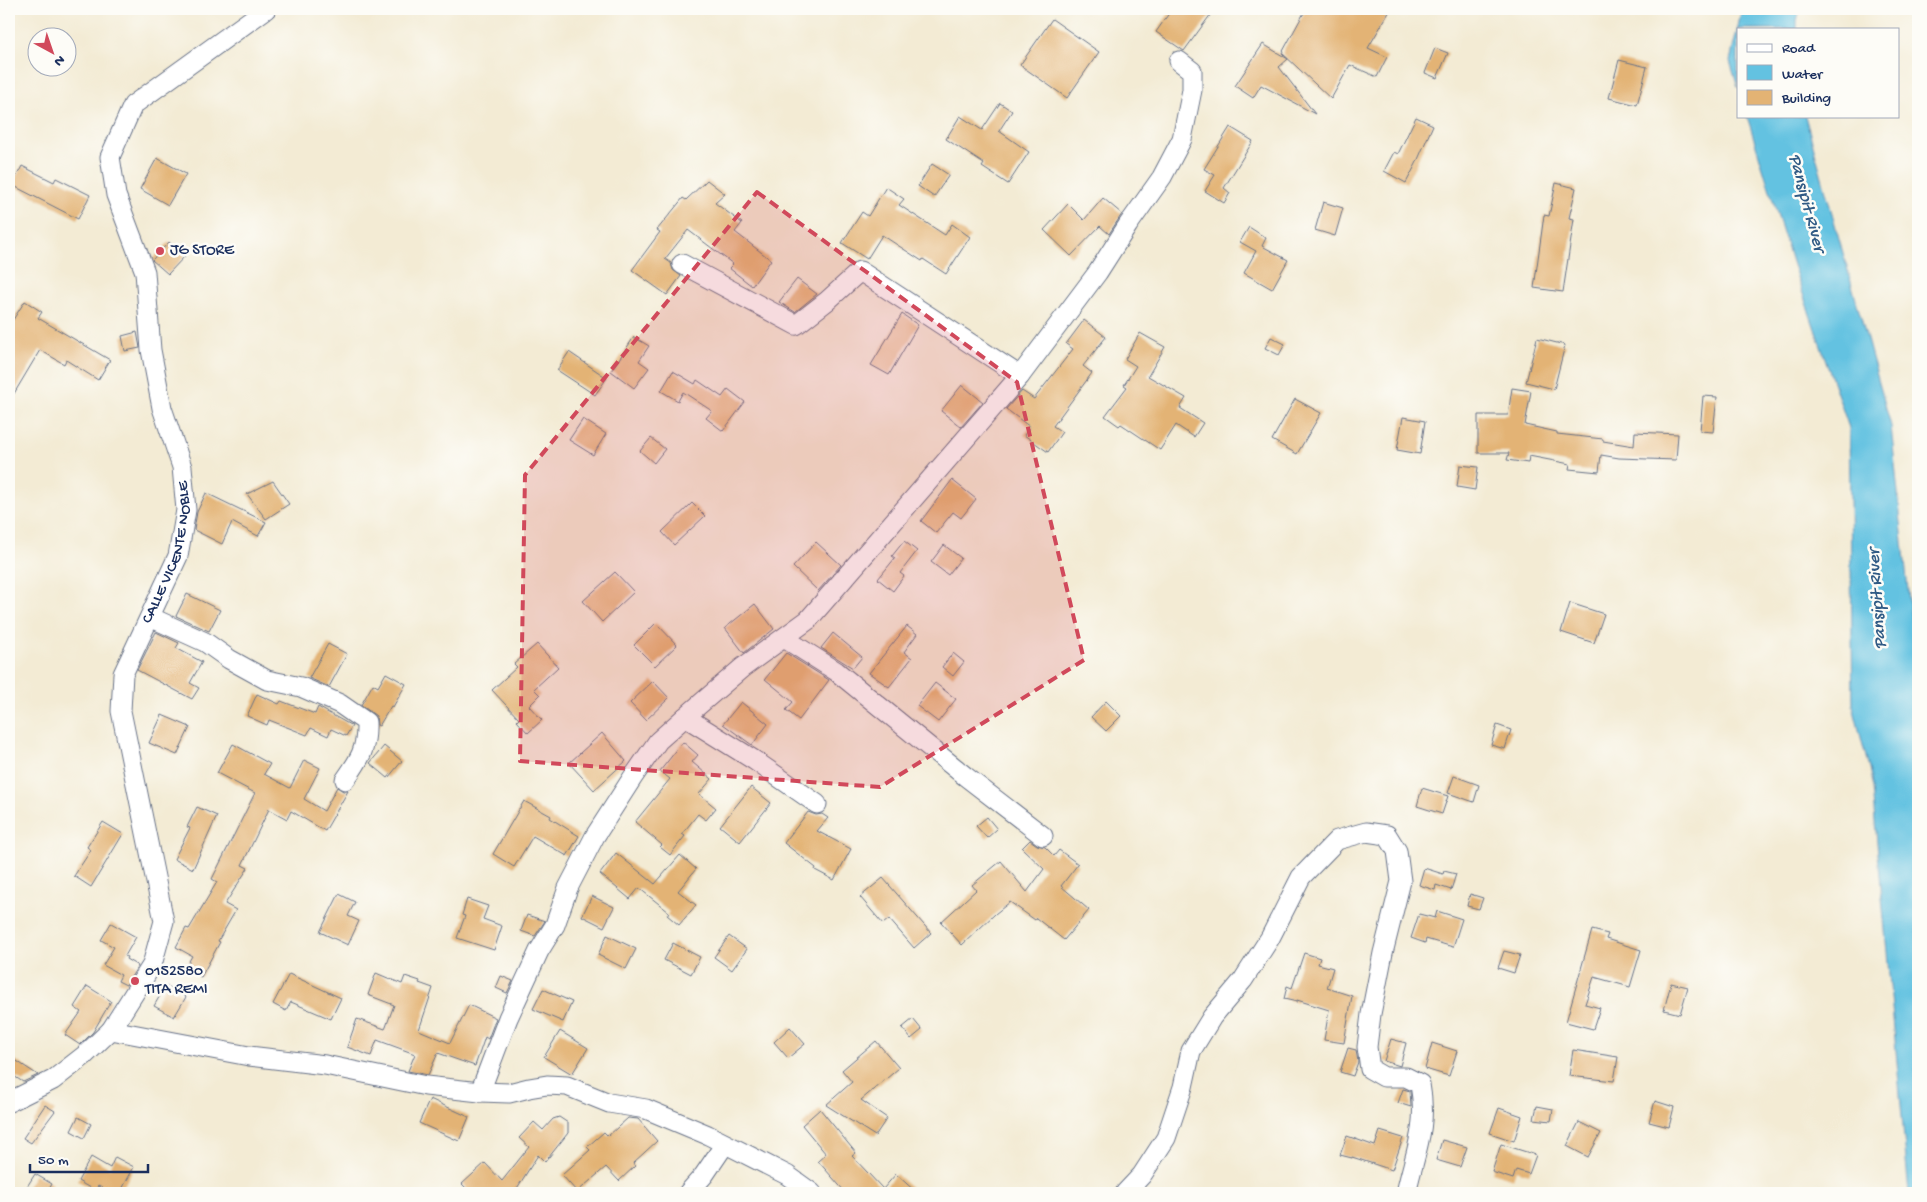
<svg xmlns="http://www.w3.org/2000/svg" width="1927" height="1202" font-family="'Gochi Hand',sans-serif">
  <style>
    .water { fill: #63c2e1; stroke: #3f78a0 }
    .building { fill: #e3b374 }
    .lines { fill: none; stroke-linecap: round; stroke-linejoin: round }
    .minor-casing { stroke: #677187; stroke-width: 21 }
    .minor { stroke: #fff; stroke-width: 19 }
    .marked { fill: #d1495b; fill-opacity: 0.2; stroke: #d1495b; stroke-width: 4; stroke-dasharray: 10 6; stroke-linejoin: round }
    .poi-dot { fill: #d1495b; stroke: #fdfcf7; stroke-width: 2 }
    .labels { text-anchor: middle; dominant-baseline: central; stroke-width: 5; stroke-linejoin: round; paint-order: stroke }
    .poi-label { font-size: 16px; fill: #1b2f5e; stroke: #fdfcf7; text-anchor: start }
    .street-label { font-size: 16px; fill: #1b2f5e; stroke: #fdfcf7 }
    .water-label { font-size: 18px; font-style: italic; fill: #315b85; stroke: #fdfcf7 }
  </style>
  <rect width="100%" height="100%" fill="#fdfcf7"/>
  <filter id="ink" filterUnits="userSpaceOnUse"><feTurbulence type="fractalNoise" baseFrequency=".02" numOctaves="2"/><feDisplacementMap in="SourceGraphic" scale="10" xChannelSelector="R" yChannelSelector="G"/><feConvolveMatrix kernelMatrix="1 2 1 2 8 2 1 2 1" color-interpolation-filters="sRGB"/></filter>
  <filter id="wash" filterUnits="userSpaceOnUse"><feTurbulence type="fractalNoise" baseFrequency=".0096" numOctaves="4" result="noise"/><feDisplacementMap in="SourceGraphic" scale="20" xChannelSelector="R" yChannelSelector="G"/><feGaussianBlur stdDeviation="1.12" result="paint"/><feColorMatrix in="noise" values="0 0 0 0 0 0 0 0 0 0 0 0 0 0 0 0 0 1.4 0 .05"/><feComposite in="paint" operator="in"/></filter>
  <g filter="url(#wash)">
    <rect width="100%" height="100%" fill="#f3ebd4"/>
    <path class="water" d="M1742,9H1801L1797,20V29H1738V88L1730,61Z
      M1747,116H1805L1891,426L1918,687V1193H1909L1871,777L1853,706L1849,428L1793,265Z"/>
    <g id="blocks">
      <path class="building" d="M1172,9H1204L1211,14L1184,51L1156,32Z
        M1306,9H1391L1368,48L1387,57L1377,77L1350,65L1331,99L1282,53Z
        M1052,19L1099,52L1067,98L1020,65Z
        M1263,44L1288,59L1279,67L1315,114L1261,85L1253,98L1235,86Z
        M1435,48L1448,53L1437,78L1425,73Z
        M1619,60L1647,67L1637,105L1609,98Z
        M1000,103L1012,111L999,131L1029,152L1008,184L982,167L984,164L946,139L960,116L982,130Z
        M1416,117L1433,125L1416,164L1406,183L1384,171L1394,152L1398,154Z
        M1230,127L1253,141L1224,188L1230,193L1224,203L1205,191L1215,175L1204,169Z
        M157,158L186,174L168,205L140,189Z
        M932,164L949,175L934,197L918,186Z
        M22,166L54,182L56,178L90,195L78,219L12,185Z
        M707,180L725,194L715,203L742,223L735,232L771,260L752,286L729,268L733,264L688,230L665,259L671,263L673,270L681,276L667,295L632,270L660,232L657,230L683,198L686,200Z
        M1556,183L1576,188L1569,218L1574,219L1563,292L1534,288L1544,215L1549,216Z
        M886,187L904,199L899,205L945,235L952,224L970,237L946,274L923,259L922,261L882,235L867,259L842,243L862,212L868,216Z
        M1103,198L1122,214L1109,234L1100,226L1071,256L1044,230L1068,204L1084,220Z
        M1323,202L1343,208L1335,236L1315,230Z
        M1249,227L1266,238L1262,246L1288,260L1272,289L1244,273L1256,251L1240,242Z
        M169,242L185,256L168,274L152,260Z
        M797,279L817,294L795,312L779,302Z
        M25,301L42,312L38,318L110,360L98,380L66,360L64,364L40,350L9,402V326Z
        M902,314L918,325L889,375L871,365Z
        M1084,320L1106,337L1083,366L1092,373L1053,426L1062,432L1048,452L1024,435L1030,427L1006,409L1022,391L1034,399L1073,349L1066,344Z
        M137,332L140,348L125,351L122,336Z
        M1140,333L1165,347L1148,376L1186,398L1180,408L1203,423L1194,437L1176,425L1160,450L1121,424L1119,426L1105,416L1127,387L1124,385L1136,366L1125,359Z
        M634,337L649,346L639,361L649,368L634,388L611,371Z
        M1271,337L1285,344L1279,355L1265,348Z
        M1537,338L1565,345L1554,389L1526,382Z
        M569,352L607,378L595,395L557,370Z
        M673,371L695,384L697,380L722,397L728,389L745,402L723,431L706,418L712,411L683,392L678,401L661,391Z
        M962,385L983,402L961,427L941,411Z
        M1512,388L1531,391L1525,425L1557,432V434L1603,439V441L1634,446L1635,432L1678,434L1676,460L1619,458L1601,455L1599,472L1569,469L1570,464L1529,456L1528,463L1507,460L1509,453H1478V415H1508Z
        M1703,396L1717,397L1713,432L1700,431Z
        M1295,399L1321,413L1297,454L1272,440Z
        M1403,417L1425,421L1420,454L1397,450Z
        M583,419L606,434L593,455L569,440Z
        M651,438L665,449L654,463L640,451Z
        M1460,465L1478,467L1475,490L1457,487Z
        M952,480L976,499L961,518L953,512L936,533L921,521Z
        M273,481L289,504L266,519L247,494Z
        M206,493L266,522L258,536L232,522L222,544L194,530L197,512Z
        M692,503L705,516L674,545L662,532Z
        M904,541L917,551L900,573L904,576L893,591L878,579L895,558L892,556Z
        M816,542L841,565L818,591L793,567Z
        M944,545L961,558L948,575L931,562Z
        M615,572L634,592L602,622L583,601Z
        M187,594L220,610L209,631L176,616Z
        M1570,603L1604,614L1594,643L1561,632Z
        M755,604L774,629L744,653L725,628Z
        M656,623L677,645L655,666L634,645Z
        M907,626L917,634L904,652L912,658L889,687L869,673Z
        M156,632L179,643L176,648L202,662L190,683L199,688L192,699L137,670Z
        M833,633L862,657L853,668L821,648Z
        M328,644L347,654L329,687L309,678Z
        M537,644L558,667L534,689L540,695L529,706L542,720L528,733L517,721L519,719L492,690L517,667L514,664Z
        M786,653L829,680L799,720L786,710L793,702L765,679Z
        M953,653L964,662L953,676L942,667Z
        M386,673L406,684L393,707L391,706L379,726L377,725L376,716L361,705L373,684L378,687Z
        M653,681L669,698L646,720L630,703Z
        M935,683L956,699L938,722L917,706Z
        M257,694L279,704L281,701L315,714L318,707L352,726L346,736L331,729L328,736L311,728L307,735L269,720L267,725L247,716Z
        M1106,701L1121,716L1106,731L1091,717Z
        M741,702L768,724L752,745L723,724Z
        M162,715L190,727L177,755L149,743Z
        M1497,725L1511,730L1505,749L1491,745Z
        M602,733L626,761L594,790L569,763Z
        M683,742L698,755L692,762L712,779L699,794L716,808L706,820L698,814L682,834L685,836L670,855L660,847L662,845L635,822L670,779L660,771Z
        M233,744L270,764L264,774L290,788L304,760L320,768L304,799L324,811L337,787L343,791H348L325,831L291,811L287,819L269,809L242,865L248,868L225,904L236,910L218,941L220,942L201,977L185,968L192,956L176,947L186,928L189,929L217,882L212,879L255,793L217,773Z
        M384,746L402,761L388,778L370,763Z
        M1454,776L1479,785L1474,802L1448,793Z
        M751,787L771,803L740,842L720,826Z
        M1422,788L1448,796L1442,814L1417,806Z
        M524,801L551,816L550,818L579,836L567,856L533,836L514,867L493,854Z
        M197,807L217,816L193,869L174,859L190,828L187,827Z
        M808,812L816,815L822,814L828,818L817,831L851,849L834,880L815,870L816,868L784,843Z
        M987,817L997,829L987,838L976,826Z
        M103,822L123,834L91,887L74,876L91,850L87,847Z
        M1030,840L1037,845L1045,847L1054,856L1059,850L1078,864L1061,886L1089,910L1064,940L1036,918L1035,920L1010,902L995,914L962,945L941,922L976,890L972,885L1001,861L1027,892L1044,869L1022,848Z
        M616,853L655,884L680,855L696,869L678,891L696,905L679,925L667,915L669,912L639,888L630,899L600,874Z
        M1424,868L1443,874L1444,871L1456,874L1451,890L1436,885L1435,890L1419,885Z
        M883,878L931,933L914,948L889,919L883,924L860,897Z
        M339,894L355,902L348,916L359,921L348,945L320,932Z
        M1470,894L1483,898L1479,909L1467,906Z
        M592,896L614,907L604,927L582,916Z
        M467,899L488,906L483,919L502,926L494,950L457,938L465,916L462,915Z
        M1437,911L1462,919L1453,947L1426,939L1425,943L1411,938L1419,914L1435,918Z
        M527,915L545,921L535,936L521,931Z
        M111,923L136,937L125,956L127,957L126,959L138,966L126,985L118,981L121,975L103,965L114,947L101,940Z
        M1592,930L1608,934L1606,939L1641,950L1630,987L1594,977L1585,1004L1600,1008L1593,1029L1566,1022Z
        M607,935L636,949L626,969L598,955Z
        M729,936L747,949L732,970L714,957Z
        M673,943L700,957L691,974L664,960Z
        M1504,951L1520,955L1514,973L1498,968Z
        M1304,953L1320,958L1318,964L1333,968L1327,988L1352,996L1344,1043L1324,1040L1329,1010L1297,1000V1002L1284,999L1287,986L1292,988Z
        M376,973L402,984L405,976L420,981L419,983L433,988L419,1030L450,1043L469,1005L496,1018L488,1039L485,1037L475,1066L438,1053L428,1075L408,1071L415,1054L377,1040L371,1056L347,1047L357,1019L385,1029L386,1027L394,1005L368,995Z
        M289,974L341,998L331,1019L291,1002L286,1011L273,1004Z
        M501,976L513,981L507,993L496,988Z
        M1671,983L1688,987L1680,1014L1664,1010Z
        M166,985L186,997L174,1017L154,1006Z
        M87,986L111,1001L93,1032L80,1045L65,1035L81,1012L74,1007Z
        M543,989L572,1002L563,1022L533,1009Z
        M913,1019L922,1030L911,1039L902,1028Z
        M790,1027L805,1044L788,1058L774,1042Z
        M560,1031L588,1048L572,1074L544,1057Z
        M1391,1039L1406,1043L1400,1066L1384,1061Z
        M876,1041L899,1068L861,1100L887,1118L875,1136L826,1105L852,1082L842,1070Z
        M1432,1043L1457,1051L1449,1076L1425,1069Z
        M1348,1048L1356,1050L1358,1062L1353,1076L1340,1072Z
        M1573,1050L1618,1057L1614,1081L1569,1076Z
        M9,1056L38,1075L23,1082L9,1073Z
        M1403,1089L1410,1091L1411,1107L1398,1103Z
        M430,1099L469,1117L459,1141L419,1123Z
        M1655,1101L1674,1107L1669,1127L1649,1122Z
        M45,1105L55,1111L31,1143L23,1138Z
        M1537,1106L1553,1109L1551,1121L1534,1119Z
        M1499,1108L1522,1116L1514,1141L1490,1133Z
        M820,1109L856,1153L852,1156L883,1189L896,1174L917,1193H846L818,1161L826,1154L802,1125Z
        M78,1117L91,1124L84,1138L71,1131Z
        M559,1117L568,1123V1133L545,1162L538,1155L514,1193H471L462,1184L485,1163L502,1181L529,1147L519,1138L534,1122L543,1130L553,1119Z
        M628,1118L638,1119L657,1141L633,1163L635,1166L619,1181L606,1167L577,1192L562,1175L590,1150L587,1147L604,1132L608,1136Z
        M1579,1122L1601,1133L1588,1157L1567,1146Z
        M1380,1131L1403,1138L1392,1170L1352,1157V1158L1340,1155L1347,1136L1375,1146Z
        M1442,1140L1467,1147L1460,1167L1436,1160Z
        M1501,1144L1536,1155L1529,1174L1516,1170L1513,1179L1492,1172Z
        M91,1157L110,1168L115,1157L134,1167L120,1193H112L98,1186L95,1191L78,1181Z
        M35,1174L52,1184L47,1193H23Z"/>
    </g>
  </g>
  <g filter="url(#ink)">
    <use href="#blocks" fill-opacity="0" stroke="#677187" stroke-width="1"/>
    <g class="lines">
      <defs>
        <g id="minor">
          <path d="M682,264L796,325L827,301L860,271L1020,376"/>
          <path d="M150,617L205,642L229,659L267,680L301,687L340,704L366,722C367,749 360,759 345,780"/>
          <path d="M784,638L836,671L965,776L1043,836"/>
          <path d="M685,717L754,760L817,804"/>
          <path d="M111,1030L249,1056L325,1065L426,1086L480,1092L509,1093L529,1088L547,1085L567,1086L609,1103L646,1109L708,1135L787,1175L812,1193"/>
          <path d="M480,1092L508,1018L539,951L555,925L568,888L595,836L633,777L658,741L685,717L742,668L808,620L1020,376L1098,272L1128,225L1162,177L1182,139L1192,90V71L1179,61"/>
          <path id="s1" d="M9,1102L53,1080L85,1055L111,1030L152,965L164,921L121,711L123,674L178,556L186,510L182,467L162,408L151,350L145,272L116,195L110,157L133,105L266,9"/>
          <path d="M688,1193L704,1175L725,1144"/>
          <path d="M1125,1193L1142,1175L1166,1138L1183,1087L1191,1051L1212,1017L1243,980L1270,938L1301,877L1337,840L1366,832L1387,835L1397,851L1401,881L1383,953L1371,1014L1367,1047L1370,1069L1384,1077H1406L1420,1084C1428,1127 1415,1152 1406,1193"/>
        </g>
      </defs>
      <use href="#minor" class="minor-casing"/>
      <use href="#minor" class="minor"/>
    </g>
  </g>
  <path class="marked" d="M757,192L1017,382L1084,660L880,787L520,761L525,475Z"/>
  <g class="poi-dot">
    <circle cx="160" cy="251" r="5"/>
    <circle cx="135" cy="981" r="5"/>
  </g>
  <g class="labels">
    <g class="poi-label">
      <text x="170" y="251">JG STORE</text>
      <text x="145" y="972">0152580<tspan x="145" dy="18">TITA REMI</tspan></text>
    </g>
    <g class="street-label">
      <text stroke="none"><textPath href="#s1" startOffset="631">CALLE VICENTE NOBLE</textPath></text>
    </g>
    <g class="water-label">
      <text transform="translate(1806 203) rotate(75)">Pansipit River</text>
      <text transform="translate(1878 599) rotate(-94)">Pansipit River</text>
    </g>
  </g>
  <rect width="1927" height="1202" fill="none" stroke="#fdfcf7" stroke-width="30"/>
  <rect x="1737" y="28" width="162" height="90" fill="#fdfcf7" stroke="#a3aaba"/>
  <rect x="1747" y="44" width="25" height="8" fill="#ffffff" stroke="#a3aaba"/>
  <text x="1782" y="52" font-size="15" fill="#1b2f5e">Road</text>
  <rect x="1747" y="65" width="25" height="15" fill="#63c2e1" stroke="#a3aaba"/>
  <text x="1782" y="78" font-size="15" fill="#1b2f5e">Water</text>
  <rect x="1747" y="90" width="25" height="15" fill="#e3b374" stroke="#a3aaba"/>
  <text x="1782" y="102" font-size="15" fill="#1b2f5e">Building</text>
  <g transform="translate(52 52) rotate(140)"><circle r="24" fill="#fdfcf7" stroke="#a3aaba"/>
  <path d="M0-4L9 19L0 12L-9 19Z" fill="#d1495b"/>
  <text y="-8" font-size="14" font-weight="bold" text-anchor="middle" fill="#1b2f5e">N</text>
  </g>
  <path d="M30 1164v8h118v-8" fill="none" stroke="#1b2f5e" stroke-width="2.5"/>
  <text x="38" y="1164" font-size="15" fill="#1b2f5e" stroke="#fdfcf7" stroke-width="4" paint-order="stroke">50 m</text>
</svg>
